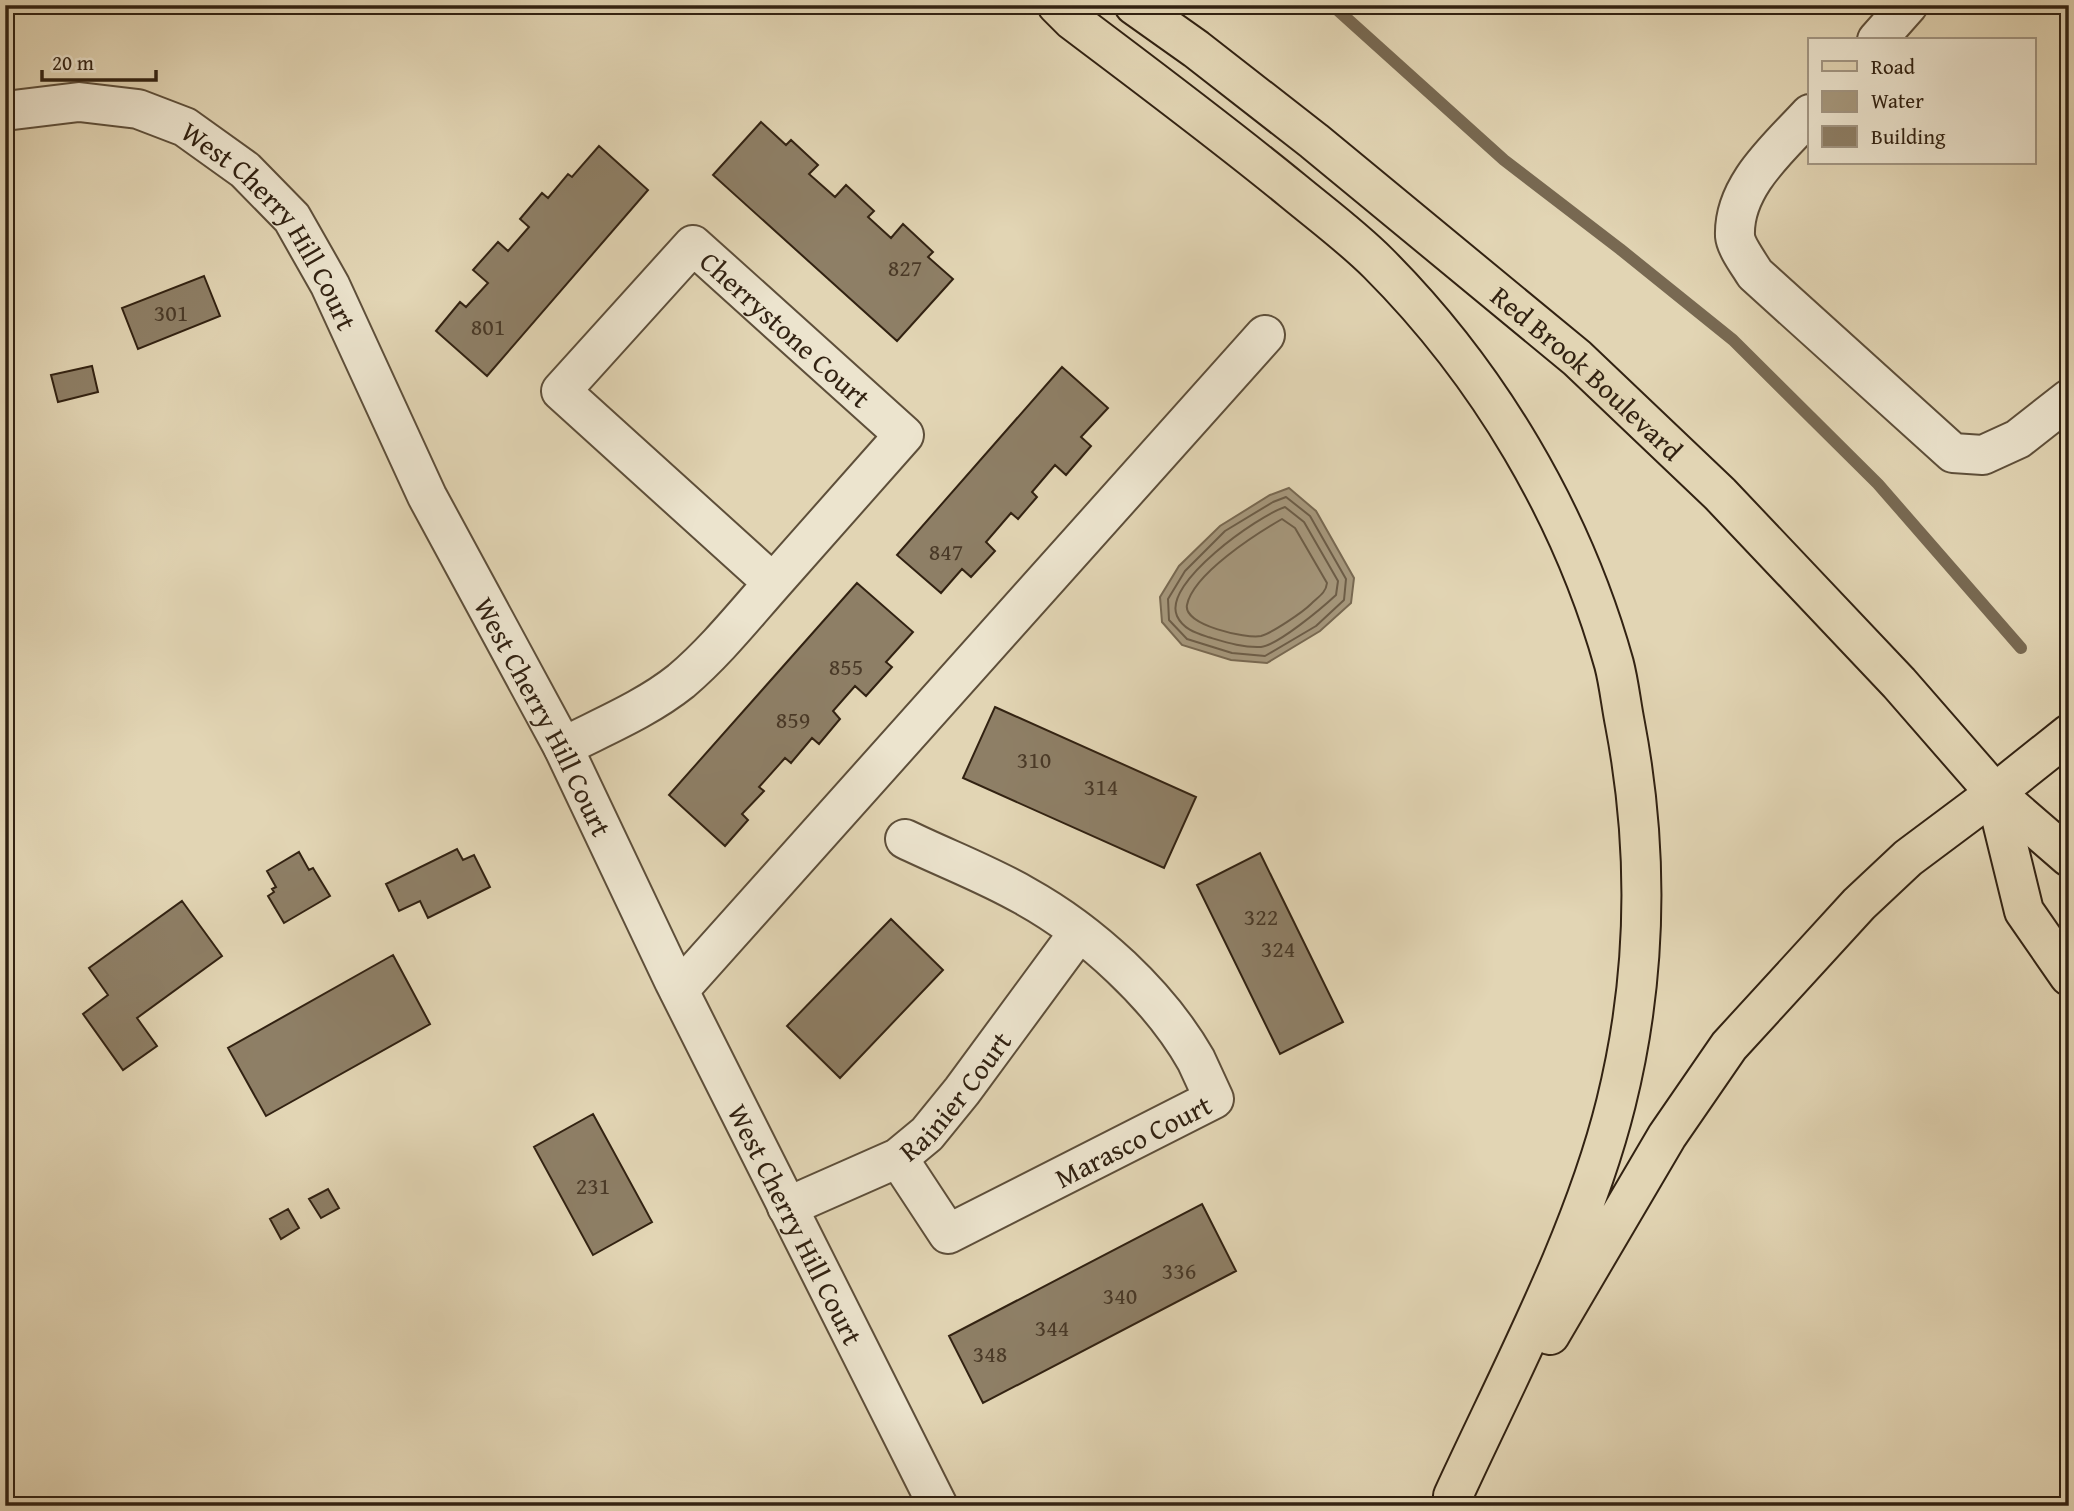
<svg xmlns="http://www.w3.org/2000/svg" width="2074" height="1511" font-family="'Gentium Book Plus',serif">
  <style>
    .water { fill: #a6987d; stroke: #786952; stroke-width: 2 }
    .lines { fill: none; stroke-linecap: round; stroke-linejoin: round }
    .shore { stroke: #6c5d48; stroke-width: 2 }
    .stream { stroke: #786952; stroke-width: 12 }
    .building { fill: #8e7f66; stroke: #322212; stroke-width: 2 }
    .minor-casing { stroke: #5e4f3a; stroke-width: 42 }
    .major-casing { stroke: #322212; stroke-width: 42 }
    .highway-casing { stroke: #322212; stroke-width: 42 }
    .minor { stroke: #ece4ce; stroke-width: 38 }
    .major { stroke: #e2d5b4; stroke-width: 38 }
    .highway { stroke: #e2d5b4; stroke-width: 38 }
    .labels { text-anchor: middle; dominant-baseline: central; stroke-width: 6; stroke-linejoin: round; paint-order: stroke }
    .number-label { font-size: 24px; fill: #493927 }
    .street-label { font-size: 28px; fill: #322212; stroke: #ece4ce }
  </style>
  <rect width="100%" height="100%" fill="#e2d5b4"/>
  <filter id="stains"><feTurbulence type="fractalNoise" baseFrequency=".00286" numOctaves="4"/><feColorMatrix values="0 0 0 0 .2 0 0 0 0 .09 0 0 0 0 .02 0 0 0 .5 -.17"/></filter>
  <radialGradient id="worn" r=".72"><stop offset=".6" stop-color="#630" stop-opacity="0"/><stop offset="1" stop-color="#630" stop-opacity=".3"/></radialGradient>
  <path class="water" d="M1289,488L1316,511L1354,578L1351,603L1320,631L1267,663L1231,660L1182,645L1162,622L1160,597L1179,566L1220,526L1270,495Z"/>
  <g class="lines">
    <path class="shore" d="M1286,497L1310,516L1346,579L1344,600L1316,626L1265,656L1232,653L1187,639L1169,620L1168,599L1185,571L1225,531L1273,502Z
      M1285,507L1304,522L1338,581L1336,595C1322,608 1278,645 1261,647C1243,648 1225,642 1208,637C1196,633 1183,629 1177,616C1162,583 1258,516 1285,507Z
      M1282,519L1295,528L1327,583C1326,593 1318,597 1311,604C1303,612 1272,633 1261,636C1246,639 1183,625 1187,605C1193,574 1256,534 1282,519Z"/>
    <path class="stream" d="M1332,5L1504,160L1620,249L1733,340L1878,484L2021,648"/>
  </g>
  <path class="building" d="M761,122L786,145L791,140L818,165L809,174L835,197L846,185L874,211L868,217L891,238L903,224L933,252L928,257L953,279L897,341L713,175Z
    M599,146L648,190L487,376L436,331L460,302L466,307L488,283L473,270L498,242L508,251L529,227L520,219L542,193L548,198L568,174L572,177Z
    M204,276L220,316L138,349L122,308Z
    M92,366L98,392L58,402L51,375Z
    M1062,367L1108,408L1081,437L1091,446L1066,475L1055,465L1032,492L1037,497L1018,519L1011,513L986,542L995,551L971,577L962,569L941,593L897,555Z
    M857,583L913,632L886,662L892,667L866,696L855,686L833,711L840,719L819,744L812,738L791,763L785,758L759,787L764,791L742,814L748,820L725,846L669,795Z
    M995,707L1196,797L1164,868L963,778Z
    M457,849L463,860L474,855L490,887L428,918L420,901L399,911L386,884Z
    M299,852L309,870L313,868L330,896L284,923L268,896L274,892L272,889L276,887L267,871Z
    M1260,853L1343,1022L1280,1054L1197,885Z
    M182,901L222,956L137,1018L157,1046L123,1070L83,1014L108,995L89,968Z
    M891,919L943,970L840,1078L787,1026Z
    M393,955L430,1024L266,1116L228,1048Z
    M593,1114L652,1222L593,1255L534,1147Z
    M328,1189L339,1208L321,1218L309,1199Z
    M1202,1204L1236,1271L983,1403L949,1336Z
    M288,1209L299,1228L281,1239L270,1219Z"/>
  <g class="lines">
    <defs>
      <g id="minor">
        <path d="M1877,40L1908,5"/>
        <path id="s1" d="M5,111L79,102L138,109L185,127L245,170L292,218L330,285L427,496L563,747L674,981L938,1506"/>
        <path d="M1810,114C1779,148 1733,186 1735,236C1736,247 1749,264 1755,274L1953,453L1983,455L2018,439L2069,399"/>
        <path id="s2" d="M563,747C602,727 646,709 681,681C715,652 743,617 773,583L561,391L693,245L904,435L773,583"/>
        <path d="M679,990L1265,335"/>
        <path id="s3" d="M898,1158L948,1234L1214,1099C1208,1086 1202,1073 1196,1060C1159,995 1090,932 1025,896C987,874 944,858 905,839"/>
        <path id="s4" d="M787,1207L898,1158L927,1134L962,1091L1079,932"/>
      </g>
      <g id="major">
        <path id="s5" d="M1134,5L1196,49L1314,141L1577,358L1720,494L1899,683L1995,793L2069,857"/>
        <path d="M1995,793L2024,911L2069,976"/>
        <path d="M1995,793L2069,734"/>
      </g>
      <path id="highway" d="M1057,5L1072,20C1146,76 1220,131 1292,190C1321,214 1352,237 1378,263C1488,373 1572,514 1614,664C1619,683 1621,704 1625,724C1649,850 1647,978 1616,1103C1583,1236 1510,1372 1453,1496
        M1550,1335L1667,1136L1729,1046L1859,904L1908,858L1995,793"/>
    </defs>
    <use href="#minor" class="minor-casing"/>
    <use href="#major" class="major-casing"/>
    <use href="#highway" class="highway-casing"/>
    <use href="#minor" class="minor"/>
    <use href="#major" class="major"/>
    <use href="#highway" class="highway"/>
  </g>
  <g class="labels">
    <g class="number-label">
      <text x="905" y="267">827</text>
      <text x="171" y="312">301</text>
      <text x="488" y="326">801</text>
      <text x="946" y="551">847</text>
      <text x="846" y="666">855</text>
      <text x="793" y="719">859</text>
      <text x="1034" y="759">310</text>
      <text x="1101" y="786">314</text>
      <text x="1261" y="916">322</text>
      <text x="1278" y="948">324</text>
      <text x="593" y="1185">231</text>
      <text x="1179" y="1270">336</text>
      <text x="1120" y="1295">340</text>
      <text x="1052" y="1327">344</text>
      <text x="990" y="1353">348</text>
    </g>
    <g class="street-label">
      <text stroke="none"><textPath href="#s1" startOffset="317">West Cherry Hill Court</textPath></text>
      <text stroke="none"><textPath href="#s2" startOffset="878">Cherrystone Court</textPath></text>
      <text stroke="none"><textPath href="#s5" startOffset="584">Red Brook Boulevard</textPath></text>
      <text stroke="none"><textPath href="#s1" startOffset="884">West Cherry Hill Court</textPath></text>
      <text stroke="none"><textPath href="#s4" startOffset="206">Rainier Court</textPath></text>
      <text stroke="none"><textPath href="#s3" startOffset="298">Marasco Court</textPath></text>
      <text stroke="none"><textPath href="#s1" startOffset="1451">West Cherry Hill Court</textPath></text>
    </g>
  </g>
  <rect width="2074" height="1511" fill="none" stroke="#e2d5b4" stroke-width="28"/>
  <rect x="7" y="7" width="2060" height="1497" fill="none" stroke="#322212" stroke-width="3.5"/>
  <rect x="14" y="14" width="2046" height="1483" fill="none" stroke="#322212" stroke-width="2"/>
  <rect x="1808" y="38" width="228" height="126" fill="#ece4ce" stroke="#a29683" stroke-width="2"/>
  <rect x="1822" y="61" width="35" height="10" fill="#e2d5b4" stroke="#a29683" stroke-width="2"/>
  <text x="1871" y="74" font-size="21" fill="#322212">Road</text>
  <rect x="1822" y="91" width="35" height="21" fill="#a6987d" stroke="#a29683" stroke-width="2"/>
  <text x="1871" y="108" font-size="21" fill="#322212">Water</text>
  <rect x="1822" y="126" width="35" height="21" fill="#8e7f66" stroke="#a29683" stroke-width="2"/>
  <text x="1871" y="144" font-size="21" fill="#322212">Building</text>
  <path d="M42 70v10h114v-10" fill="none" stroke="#322212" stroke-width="3.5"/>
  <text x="52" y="70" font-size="21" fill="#322212" stroke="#ece4ce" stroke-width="5" paint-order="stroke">20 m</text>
  <rect width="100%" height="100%" filter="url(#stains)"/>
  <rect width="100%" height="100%" fill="url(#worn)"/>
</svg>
